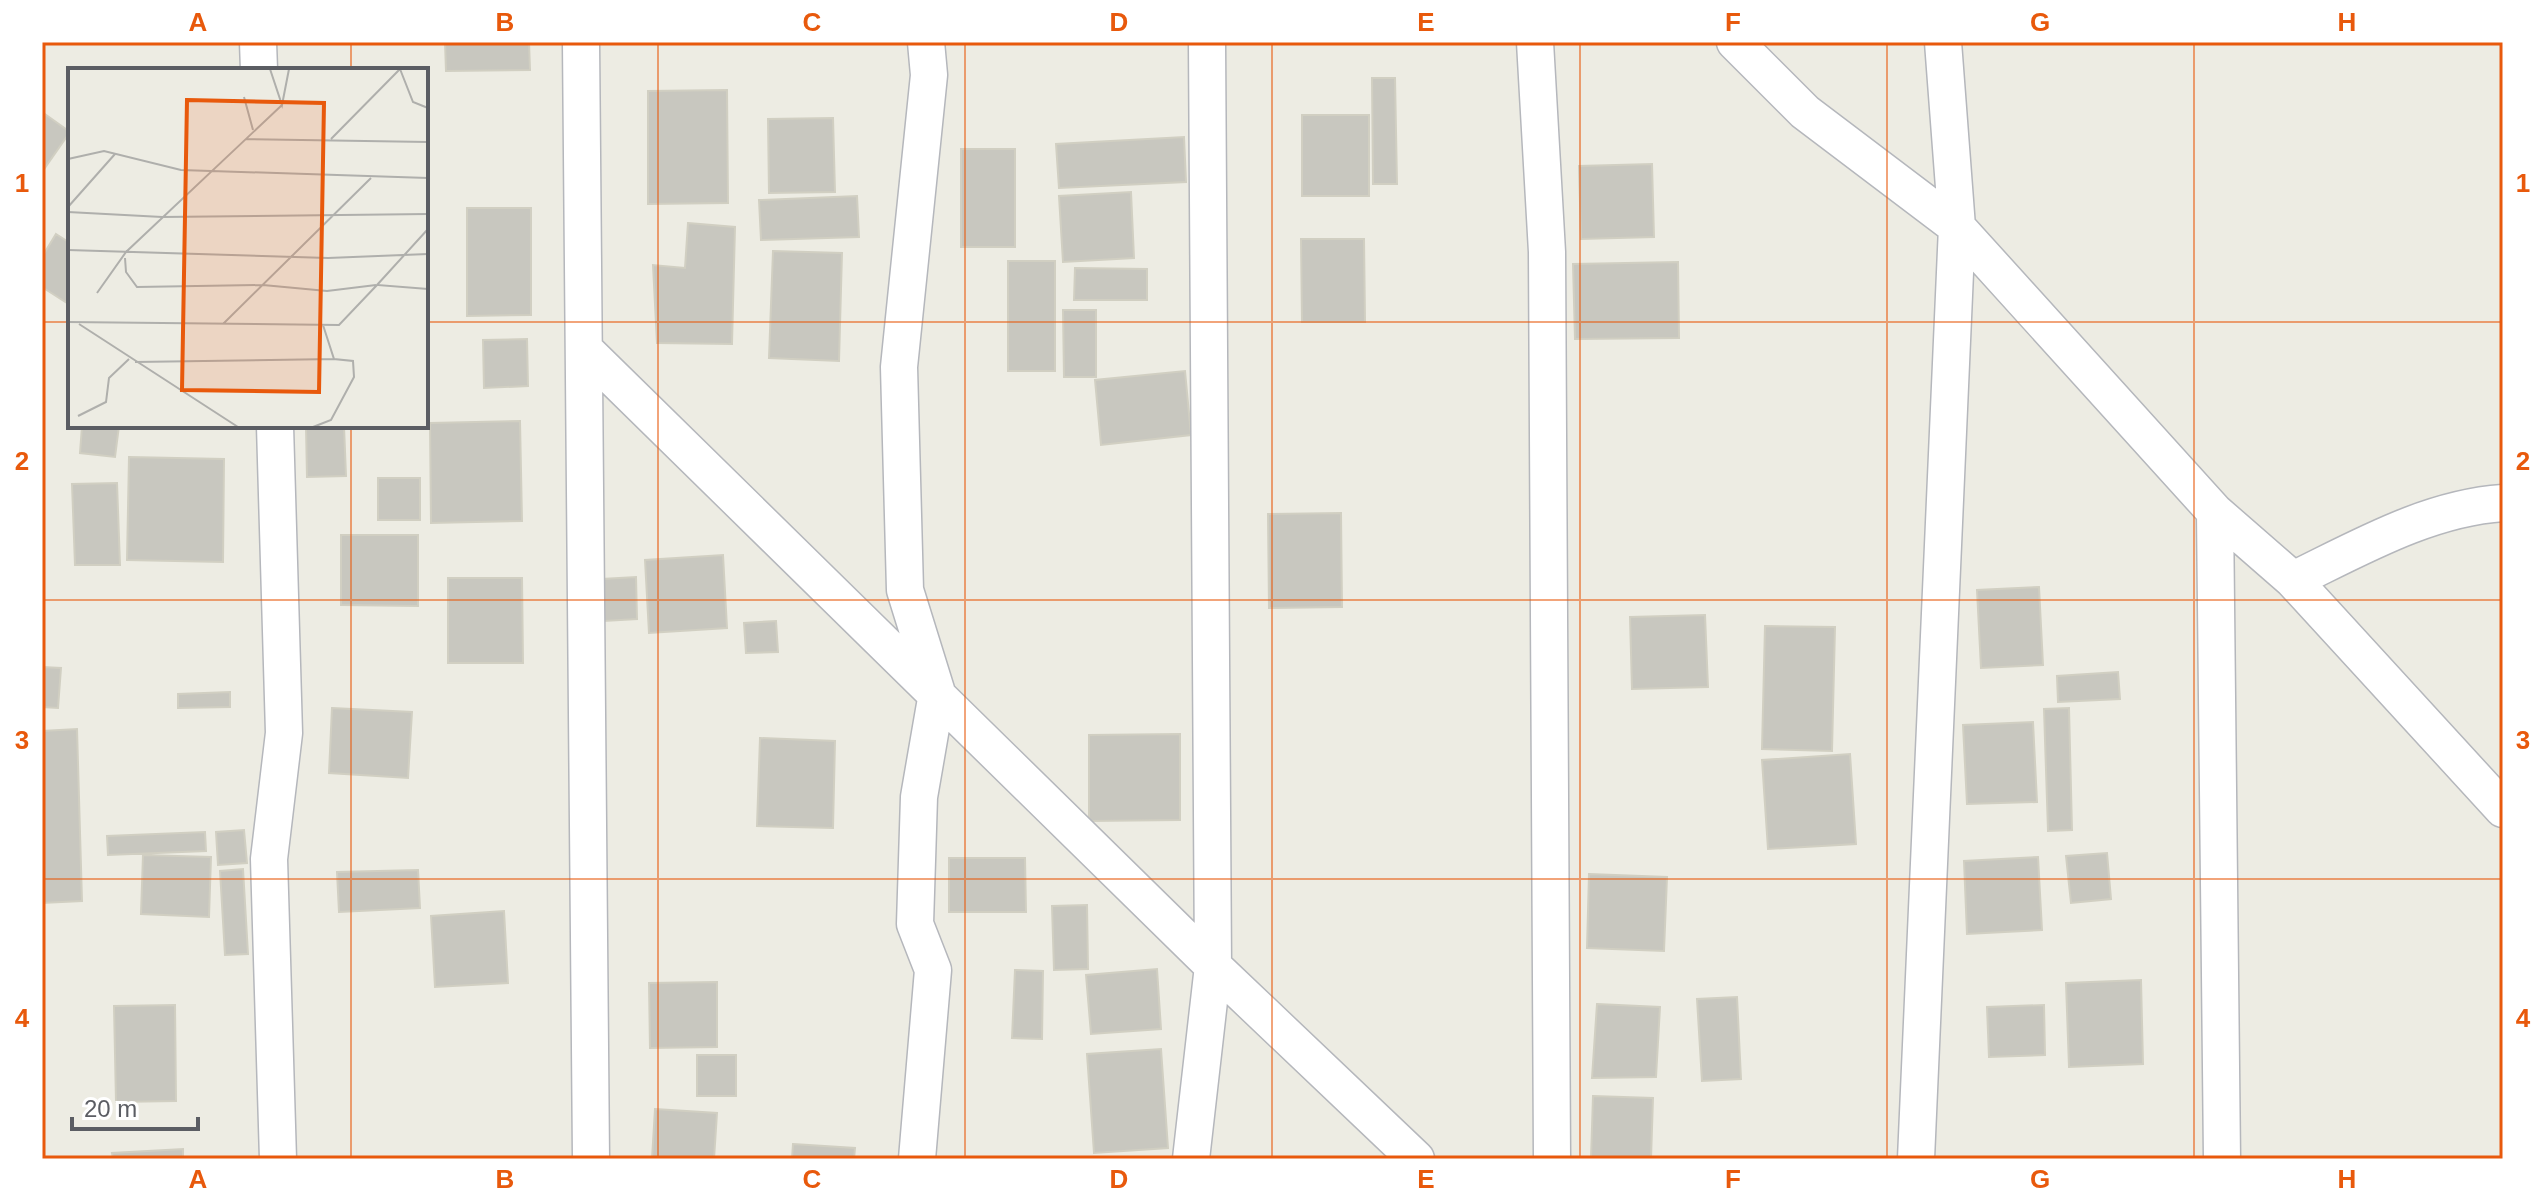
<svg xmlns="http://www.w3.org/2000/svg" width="2545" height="1201" font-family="Helvetica,sans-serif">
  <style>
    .building { fill: #c8c7bf; stroke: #d1cfc2; stroke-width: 2 }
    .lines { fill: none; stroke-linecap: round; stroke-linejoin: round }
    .minor-casing { stroke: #b5b7bc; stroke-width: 39 }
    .minor { stroke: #fff; stroke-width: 36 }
    .grid { fill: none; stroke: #e8590c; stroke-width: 2; stroke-opacity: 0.55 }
    .inset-road { fill: none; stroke: #afafac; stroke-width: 2 }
    .view { fill: #e8590c; fill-opacity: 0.15; stroke: #e8590c; stroke-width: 4 }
    .inset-edge { fill: none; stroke: #5b5d63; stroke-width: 4 }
    .neatline { fill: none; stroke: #e8590c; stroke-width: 3 }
    .grid-label { font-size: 26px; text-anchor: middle; font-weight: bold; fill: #e8590c }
  </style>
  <rect width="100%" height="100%" fill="#edece3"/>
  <path class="building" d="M445,42H529L530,70L446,71Z
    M1372,78H1395L1397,184H1373Z
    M727,90L728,203L648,204V91Z
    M42,112L70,132L42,172Z
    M1302,115H1369V196H1302Z
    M833,118L835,192L769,193L768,119Z
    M1184,137L1186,182L1059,188L1056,144Z
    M961,149H1015V247H961Z
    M1652,164L1654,237L1581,239L1579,166Z
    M1131,192L1134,258L1063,262L1059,196Z
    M857,196L859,237L761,240L759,200Z
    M467,208H531V315L467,316Z
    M688,223L735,227L732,344L657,343L653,265L685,268Z
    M56,234L70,243V305L42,287V257Z
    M1301,239H1364L1365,322H1302Z
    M773,251L842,253L839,361L769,358Z
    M1008,261H1055V371H1008Z
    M1678,262L1679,338L1575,339L1573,264Z
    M1075,268L1147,269V300H1074Z
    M1063,310H1096V377H1064Z
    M527,339L528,386L484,388L483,340Z
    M1185,371L1191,435L1101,445L1095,380Z
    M520,421L522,521L431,523L430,423Z
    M82,426H119L115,457L80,453Z
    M306,426H344L346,476L307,477Z
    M129,457L224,459L223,562L127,560Z
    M378,478H420V520H378Z
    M117,483L120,565H75L72,484Z
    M1341,513L1342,607L1269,608L1268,514Z
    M341,535H418V606L341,605Z
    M723,555L727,628L649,633L645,560Z
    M636,577L637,619L604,621L602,579Z
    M448,578H522L523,663H448Z
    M2039,587L2043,665L1981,668L1977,590Z
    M1705,615L1708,687L1632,689L1630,617Z
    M776,621L778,652L746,653L744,623Z
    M1765,626L1835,627L1832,751L1762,749Z
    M42,667L61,668L58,708L42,707Z
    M2118,672L2120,699L2058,702L2057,676Z
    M230,692V707L178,708V694Z
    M332,708L412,712L408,778L329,773Z
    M2069,708L2072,830L2048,831L2044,709Z
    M2033,722L2037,802L1967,804L1963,725Z
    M77,729L82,901L42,903V731Z
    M1180,734V820L1089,821V735Z
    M760,738L835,741L833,828L757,826Z
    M1850,754L1856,844L1768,849L1762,760Z
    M244,830L247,863L218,865L216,832Z
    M205,832L206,851L108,855L107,836Z
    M2107,853L2111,899L2071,903L2066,856Z
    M143,855L211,857L209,917L141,914Z
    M2038,857L2042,930L1967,934L1964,861Z
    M949,858H1025L1026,912H949Z
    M243,869L248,954L225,955L220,871Z
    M418,870L420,908L339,912L337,872Z
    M1589,874L1667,877L1664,951L1587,948Z
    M1087,905L1088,969L1054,970L1052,906Z
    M504,911L508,983L435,987L431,916Z
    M1157,969L1161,1029L1091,1034L1086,975Z
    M1015,970L1043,971L1042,1039L1012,1038Z
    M2141,980L2143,1064L2069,1067L2066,983Z
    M717,982V1047L650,1048L649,983Z
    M1737,997L1741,1079L1702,1081L1697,999Z
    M1597,1004L1660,1007L1656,1077L1592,1078Z
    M175,1005L176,1101L116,1102L114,1006Z
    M2044,1005L2045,1055L1989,1057L1987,1007Z
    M1161,1049L1168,1148L1094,1153L1087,1054Z
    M697,1055H736V1096H697Z
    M1593,1096L1653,1098L1651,1159H1591Z
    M655,1109L717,1113L714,1159H652Z
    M793,1144L855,1148L854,1159H792Z
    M183,1149V1159H113L112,1153Z"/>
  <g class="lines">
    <defs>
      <path id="minor" d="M258,42L259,70
        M581,42L591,1159
        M1535,42L1547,252L1552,1159
        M1735,42L1805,112L1957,227L2215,512L2293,580L2503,809
        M585,350L1213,966L1416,1159
        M275,426L284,733L269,859L278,1159
        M2215,512L2222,1159
        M2293,580C2359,548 2428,508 2503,503
        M917,1159L933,970L915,924L919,797L937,693L905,590L899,367L929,75L926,42
        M1191,1159L1213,966L1207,42
        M1916,1159L1957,227L1943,42"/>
    </defs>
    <use href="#minor" class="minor-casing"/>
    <use href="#minor" class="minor"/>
  </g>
  <path class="grid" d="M351,42V70M658,42V1159M965,42V1159M1272,42V1159M1580,42V1159M1887,42V1159M2194,42V1159M42,322H70M426,322H2503M351,426V1159M42,600H2503M42,879H2503"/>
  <g transform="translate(68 68)">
    <rect width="360" height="360" fill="#edece3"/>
    <path class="inset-road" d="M202,1L214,37L221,1M332,1L345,34L360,40M176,29L185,62M178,71L360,74M263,71L332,1M0,91L36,83L113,102L360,110M0,139L47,86M0,144L94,149L360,146M360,161L309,217L360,221M0,182L260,190L360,186M57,190L58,204L69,219L195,217L259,223L308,217M29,225L58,184L214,37M0,254L271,257L309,217M11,256L170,359M155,256L303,110M67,294L266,291M10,348L38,334L41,310L61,291M245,359L263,352L286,309L285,293L266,291L255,257"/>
    <path class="view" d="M119,32L256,35L251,324L114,322Z"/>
    <rect width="360" height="360" class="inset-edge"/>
  </g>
  <rect width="2545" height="1201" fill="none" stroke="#ffffff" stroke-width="88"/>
  <path d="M72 1117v12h126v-12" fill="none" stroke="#5b5d63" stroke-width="4"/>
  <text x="84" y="1117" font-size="24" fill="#5b5d63" stroke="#ffffff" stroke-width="6" paint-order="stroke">20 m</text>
  <rect x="44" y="44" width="2457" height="1113" class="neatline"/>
  <g class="grid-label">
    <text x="198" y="31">A</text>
    <text x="505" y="31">B</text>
    <text x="812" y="31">C</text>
    <text x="1119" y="31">D</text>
    <text x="1426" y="31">E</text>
    <text x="1733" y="31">F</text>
    <text x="2040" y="31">G</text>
    <text x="2347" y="31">H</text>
    <text x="22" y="192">1</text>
    <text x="2523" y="192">1</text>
    <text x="22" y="470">2</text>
    <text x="2523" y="470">2</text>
    <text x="22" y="749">3</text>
    <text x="2523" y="749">3</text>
    <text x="22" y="1027">4</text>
    <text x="2523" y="1027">4</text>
    <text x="198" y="1188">A</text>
    <text x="505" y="1188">B</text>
    <text x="812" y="1188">C</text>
    <text x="1119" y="1188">D</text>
    <text x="1426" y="1188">E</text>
    <text x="1733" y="1188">F</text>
    <text x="2040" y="1188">G</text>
    <text x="2347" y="1188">H</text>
  </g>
</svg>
